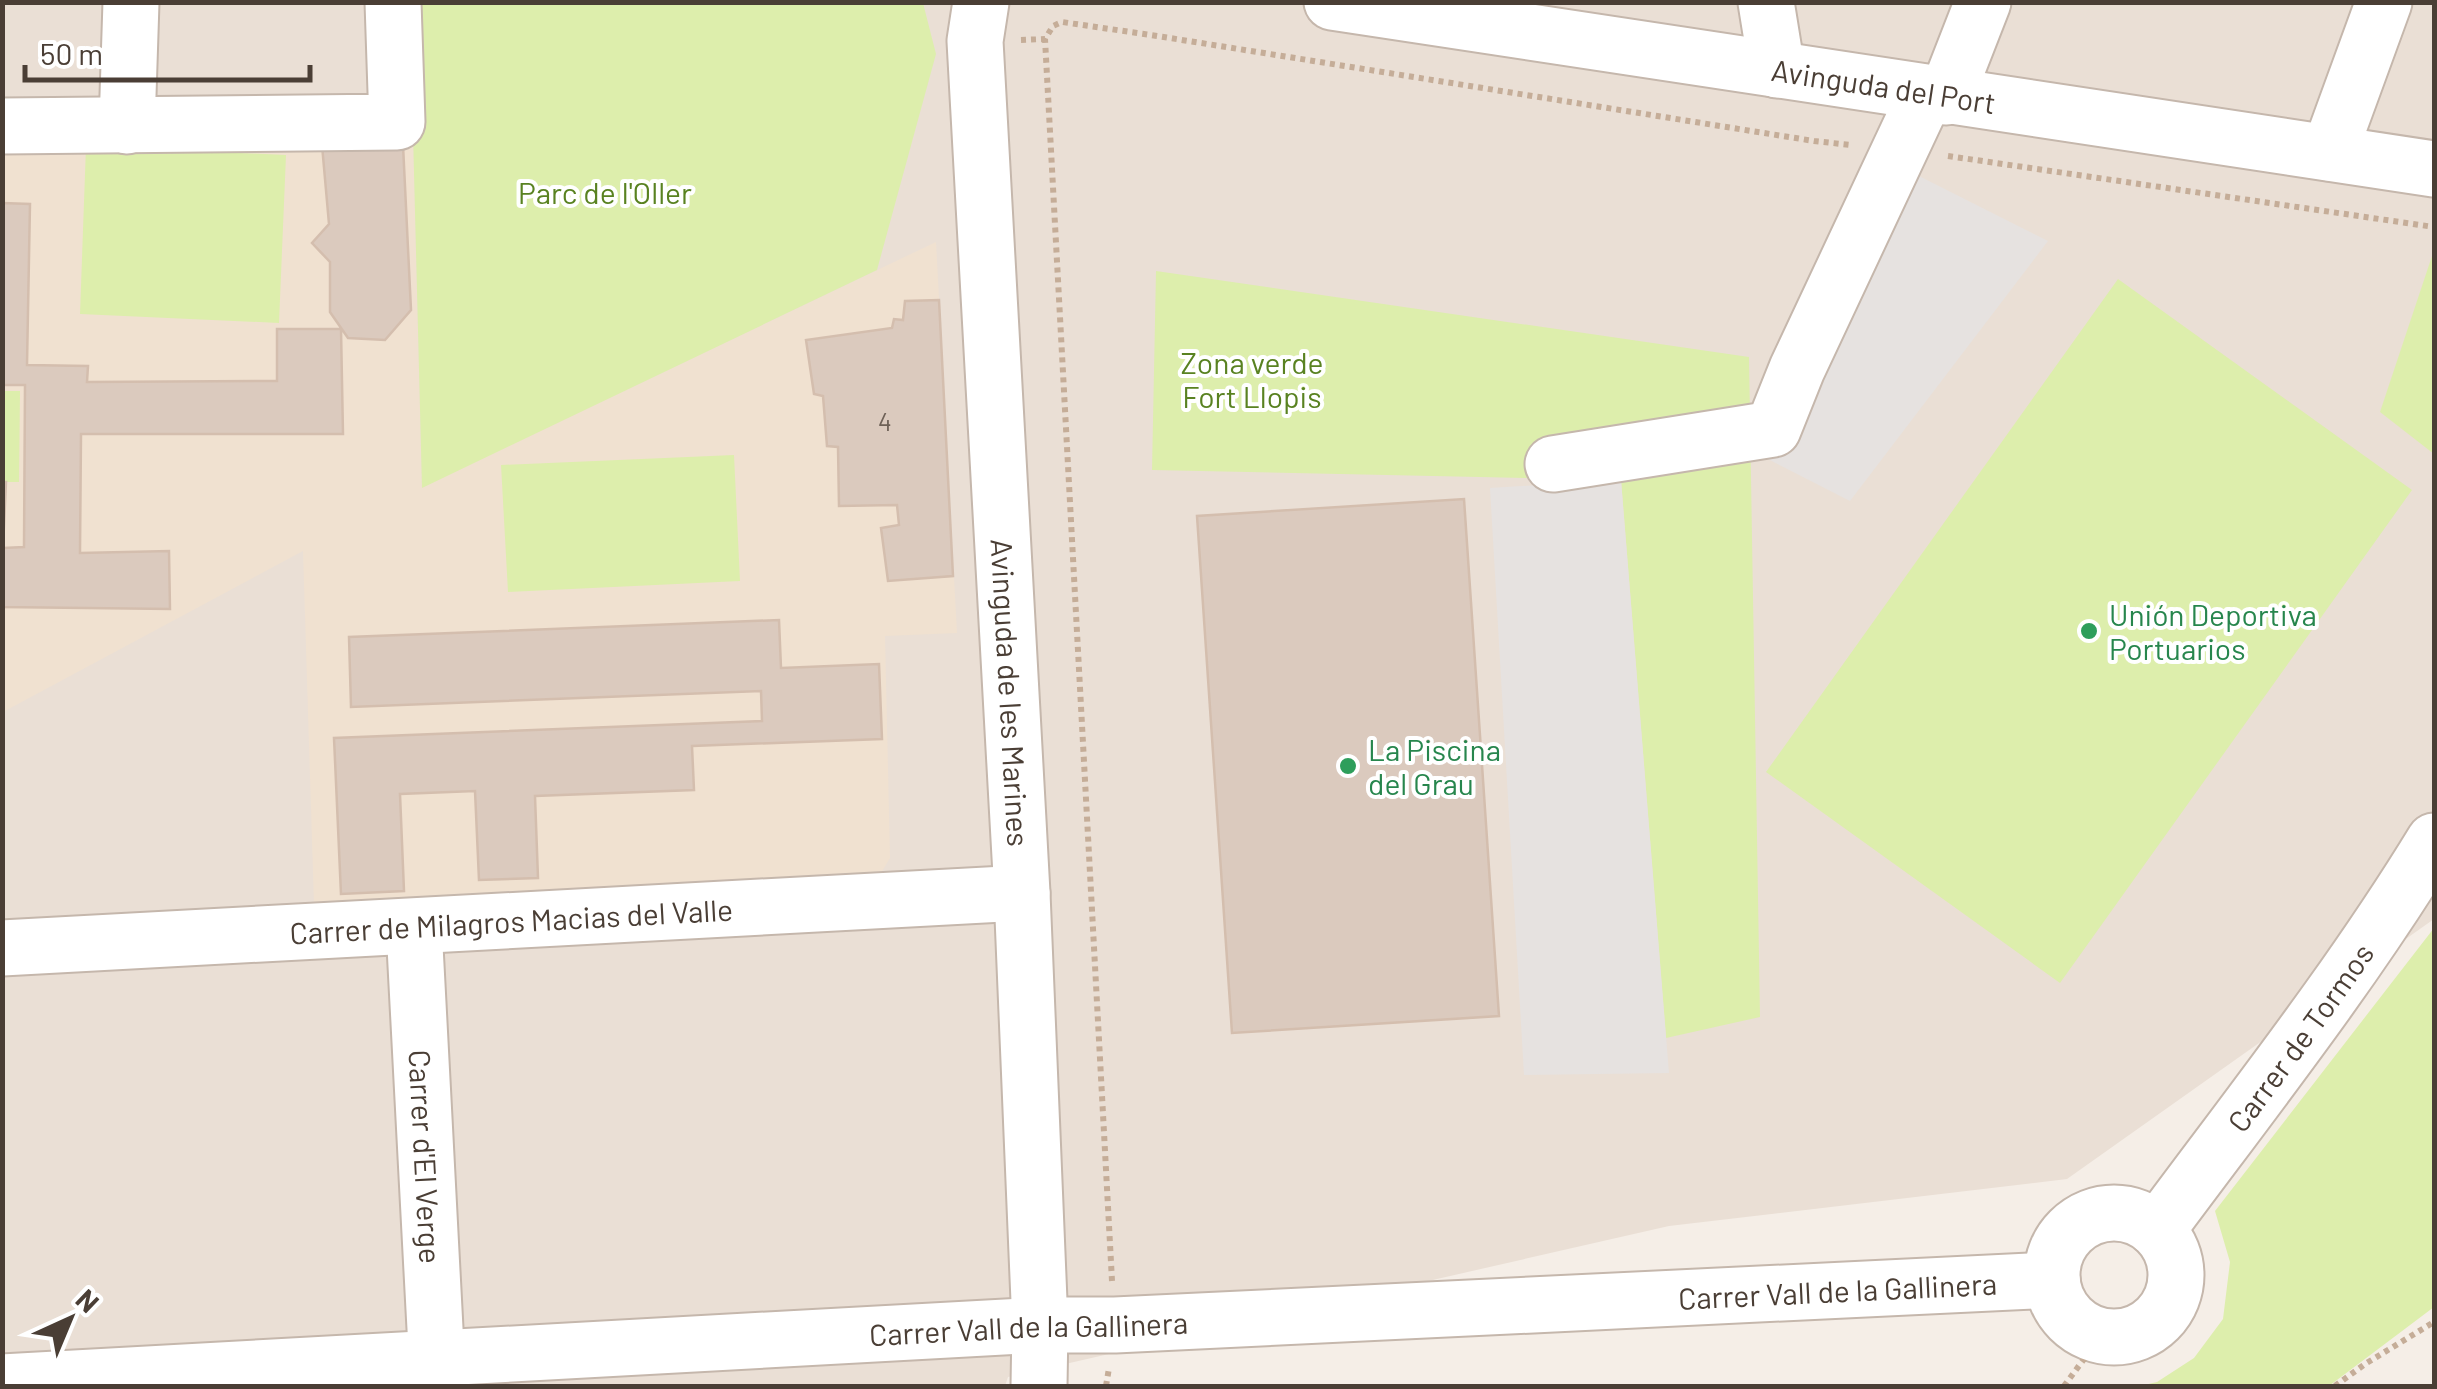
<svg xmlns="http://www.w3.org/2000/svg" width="2437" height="1389" font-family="Barlow,sans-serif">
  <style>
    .residential { fill: #eadfd5 }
    .education { fill: #f0e1d0 }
    .green { fill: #ddeeac }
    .parking { fill: #e6e2e0 }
    .building { fill: #dbcabe; stroke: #d4beae; stroke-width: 2.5 }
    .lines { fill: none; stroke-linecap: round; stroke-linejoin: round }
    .minor-casing { stroke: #c5b7ac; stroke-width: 59 }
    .path { stroke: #c5ad98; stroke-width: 6; stroke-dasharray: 5 5; stroke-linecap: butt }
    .minor { stroke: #fff; stroke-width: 55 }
    .leisure-dot { fill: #2e9e5b; stroke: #fff; stroke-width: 4 }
    .labels { text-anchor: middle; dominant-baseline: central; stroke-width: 8; stroke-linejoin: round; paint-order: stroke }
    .number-label { font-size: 25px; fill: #6e6157 }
    .street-label { font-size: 30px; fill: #4a3e35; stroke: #fff }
    .park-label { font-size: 30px; fill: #598221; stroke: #fff }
    .leisure-label { font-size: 30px; fill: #27864d; stroke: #fff; text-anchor: start }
  </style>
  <rect width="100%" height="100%" fill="#f5eee7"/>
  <path class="residential" d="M3,3H2434V919L2067,1179L1669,1226L1008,1377L1005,1386H3Z"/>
  <path class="education" d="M3,133H413L422,487L936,242L957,633L885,636L890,858L875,883L314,905L303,551L3,712Z"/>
  <path class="green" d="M417,3H923L936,54L877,270L422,488L413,133Z
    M86,146L286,155L279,323L80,314Z
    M2434,250V454L2380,412Z
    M1156,271L1749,357L1760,1017L1666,1038L1621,480L1152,470Z
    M2118,279L2412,490L2060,983L1766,772Z
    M3,391H20L19,482H3Z
    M734,455L740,581L508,592L501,465Z
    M2434,928V1307L2329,1386H2140L2157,1382L2194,1358L2223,1319L2230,1262L2215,1211Z"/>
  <path class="parking" d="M1913,173L2048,241L1850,501L1766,458Z
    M1621,480L1669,1073L1524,1075L1490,488Z"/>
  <path class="building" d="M322,145H403L411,310L385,340L348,338L330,312V262L312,243L329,224Z
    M2,203L30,204L27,365L88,366L87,382L277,381V329H341L343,434H81L80,553L169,551L170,609L2,607V482H6L3,548L24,547L25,385H2Z
    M939,300L953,576L888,581L881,528L899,525L897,505L839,506L838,447L827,446L823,396L814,394L806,340L892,328L894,319L903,320L905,301Z
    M1464,499L1499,1016L1232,1033L1197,516Z
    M779,620L781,668L879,664L882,739L692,746L694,790L535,796L538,878L479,880L475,791L400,794L404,891L341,894L334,738L762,721L761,691L351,707L349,637Z"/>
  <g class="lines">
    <defs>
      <g id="minor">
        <path id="s1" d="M981,2L975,41L1022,893L1040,1325L1039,1386"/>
        <path id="s2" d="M1332,2L2434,169"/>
        <path d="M1766,2L1777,70"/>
        <path d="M1946,97L1983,2"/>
        <path d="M2,126L397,122L393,2"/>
        <path d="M127,126L131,2"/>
        <path d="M2329,153L2384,2"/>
        <path d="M1553,464L1773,429L1797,369L1926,94"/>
        <path id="s3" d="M414,927L438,1386"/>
        <path id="s4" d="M2,948L1022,893"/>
        <circle cx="2114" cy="1275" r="62"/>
        <path id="s5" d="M2157,1230C2252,1102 2351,977 2434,841"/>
        <path id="s6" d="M2,1382L1040,1325H1115L2052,1280"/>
      </g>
    </defs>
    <use href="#minor" class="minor-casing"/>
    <path class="path" d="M1021,40L1045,39
      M1948,156L2434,227
      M1112,1281L1045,39L1053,26L1062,22L1151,35L1814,141L1851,145
      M1106,1386L1109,1368
      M2064,1386L2101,1336
      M2335,1386L2365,1364L2434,1322"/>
    <use href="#minor" class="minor"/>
  </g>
  <g class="leisure-dot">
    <circle cx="2089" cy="631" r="10"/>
    <circle cx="1348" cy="766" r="10"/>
  </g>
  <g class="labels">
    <g class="number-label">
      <text x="885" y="421">4</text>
    </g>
    <g class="street-label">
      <text stroke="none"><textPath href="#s2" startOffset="558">Avinguda del Port</textPath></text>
      <text stroke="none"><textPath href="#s1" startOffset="692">Avinguda de les Marines</textPath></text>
      <text stroke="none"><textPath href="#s4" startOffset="510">Carrer de Milagros Macias del Valle</textPath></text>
      <text stroke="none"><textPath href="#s5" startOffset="240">Carrer de Tormos</textPath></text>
      <text stroke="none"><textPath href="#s3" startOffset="230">Carrer d'El Verge</textPath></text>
      <text stroke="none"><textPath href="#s6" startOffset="1838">Carrer Vall de la Gallinera</textPath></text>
      <text stroke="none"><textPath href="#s6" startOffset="1028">Carrer Vall de la Gallinera</textPath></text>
    </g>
    <g class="park-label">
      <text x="605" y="192">Parc de l'Oller</text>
      <text x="1252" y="362">Zona verde<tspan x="1252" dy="34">Fort Llopis</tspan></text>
    </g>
    <g class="leisure-label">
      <text x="2109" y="614">Unión Deportiva<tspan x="2109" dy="34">Portuarios</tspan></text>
      <text x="1368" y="749">La Piscina<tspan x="1368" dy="34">del Grau</tspan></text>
    </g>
  </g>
  <rect width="2437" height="1389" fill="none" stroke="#4a3e35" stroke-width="10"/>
  <g transform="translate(70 1319) rotate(44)" stroke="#ffffff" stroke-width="8" paint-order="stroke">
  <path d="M0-8L18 38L0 25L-18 38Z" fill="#4a3e35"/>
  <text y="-15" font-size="28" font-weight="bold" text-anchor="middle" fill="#4a3e35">N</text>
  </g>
  <path d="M25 65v15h285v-15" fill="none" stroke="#4a3e35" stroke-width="5"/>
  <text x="40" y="65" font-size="30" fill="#4a3e35" stroke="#ffffff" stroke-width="8" paint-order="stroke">50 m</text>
</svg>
